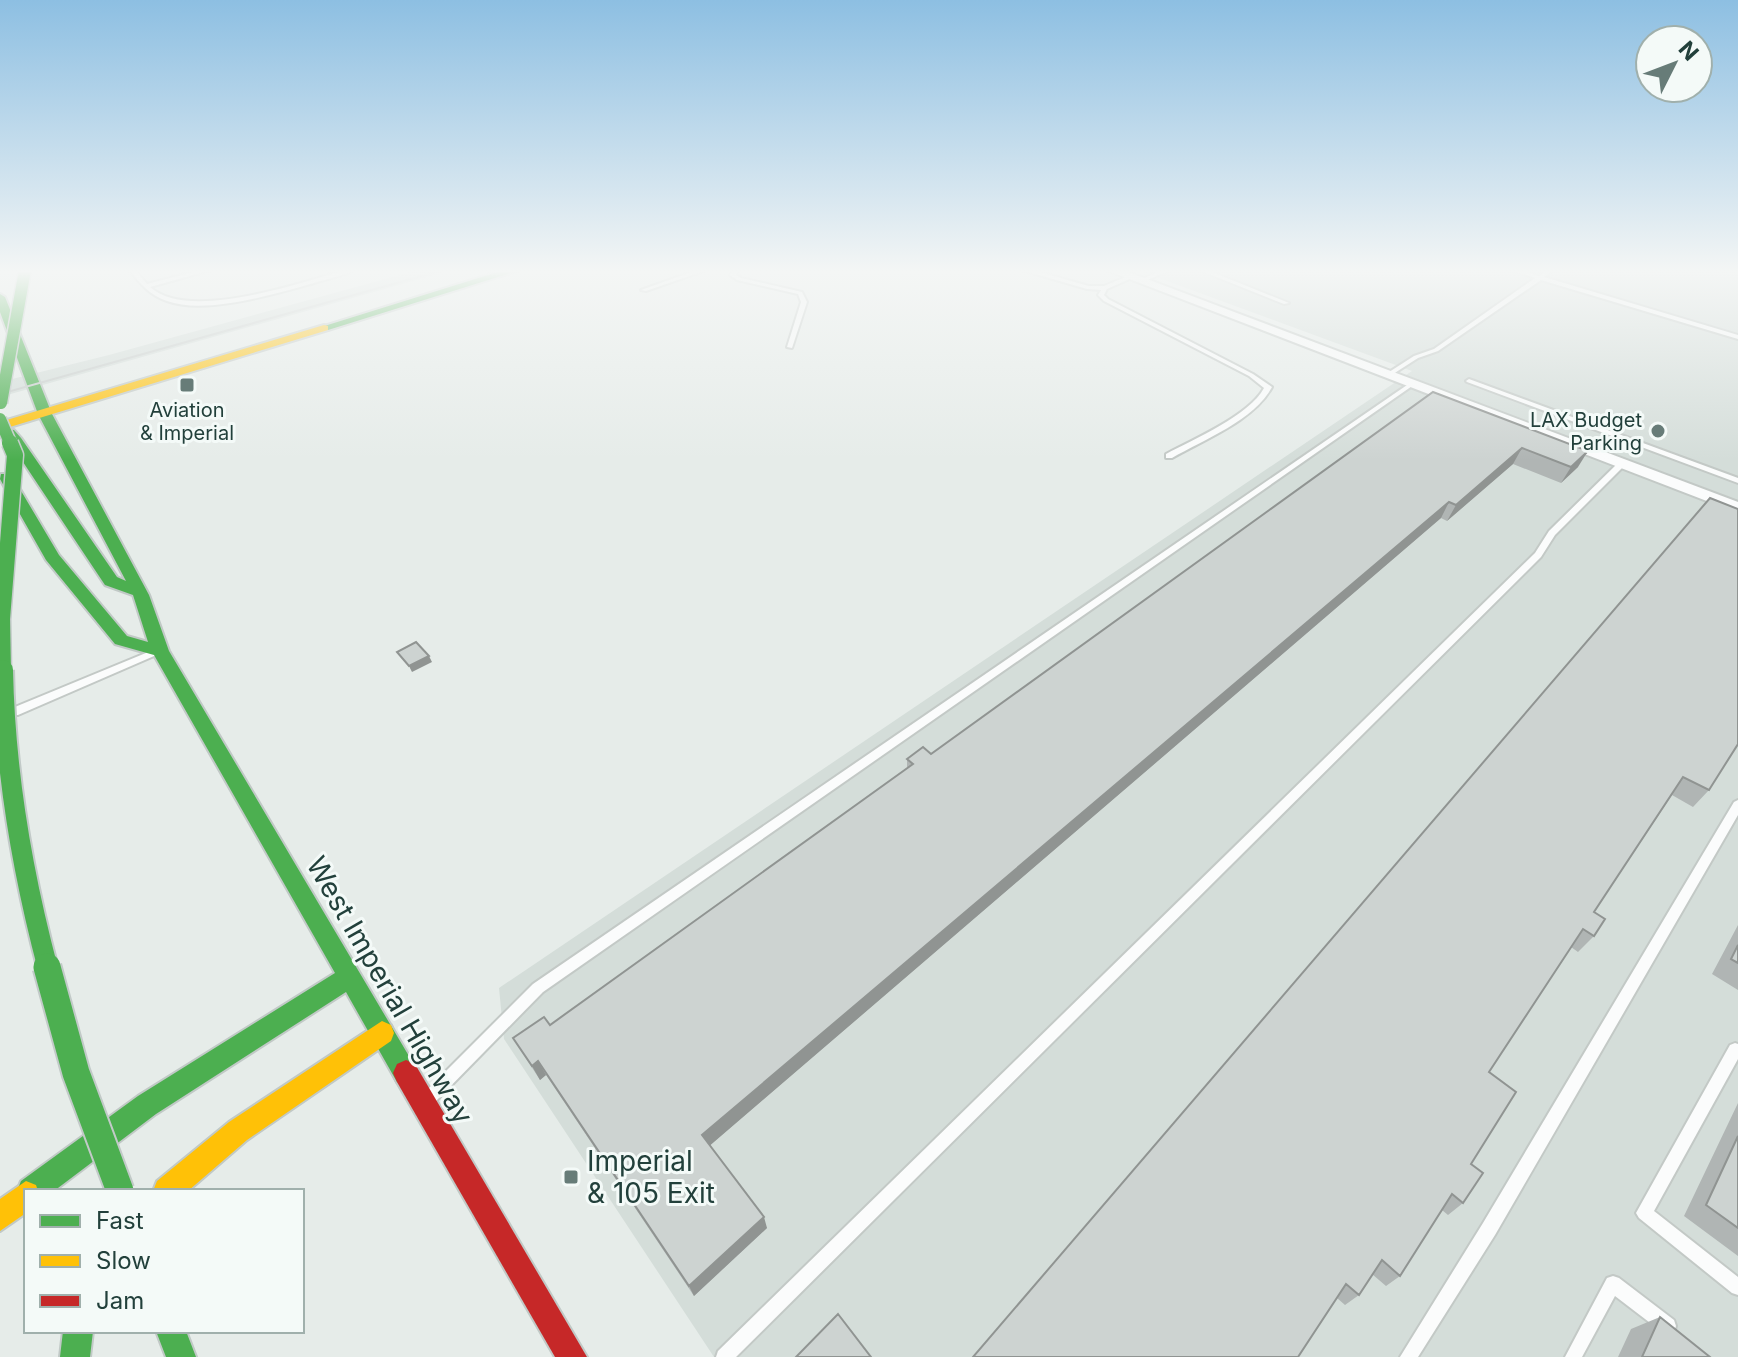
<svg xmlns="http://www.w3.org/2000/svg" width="1738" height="1357" font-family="Inter,sans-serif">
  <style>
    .built { fill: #d4ddd9 }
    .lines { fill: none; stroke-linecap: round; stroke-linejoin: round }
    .lane-casing { stroke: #c3c9c6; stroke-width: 4 }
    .street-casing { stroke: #c3c9c6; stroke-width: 4 }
    .fast-casing { stroke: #c1c9c6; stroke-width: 4 }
    .slow-casing { stroke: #c1c9c6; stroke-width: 4 }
    .jam-casing { stroke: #c1c9c6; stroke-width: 4 }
    .lane { fill: #fbfcfc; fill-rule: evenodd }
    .street { fill: #fbfcfc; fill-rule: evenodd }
    .fast { fill: #4caf50; fill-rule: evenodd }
    .slow { fill: #ffc107; fill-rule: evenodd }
    .jam { fill: #c62828; fill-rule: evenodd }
    .tram { stroke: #c7ccca; stroke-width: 2 }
    .fast-bridge-far3-casing { stroke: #c2cac8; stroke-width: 15; stroke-linecap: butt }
    .fast-bridge-far2-casing { stroke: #c2cac8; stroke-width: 19; stroke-linecap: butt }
    .fast-bridge-far1-casing { stroke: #c2cac8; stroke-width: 24; stroke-linecap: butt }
    .fast-bridge-casing { stroke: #c2cac8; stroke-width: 31; stroke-linecap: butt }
    .fast-bridge-far3 { stroke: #4caf50; stroke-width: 12 }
    .fast-bridge-far2 { stroke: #4caf50; stroke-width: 16 }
    .fast-bridge-far1 { stroke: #4caf50; stroke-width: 20 }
    .fast-bridge { stroke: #4caf50; stroke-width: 27 }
    .wall { fill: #b0b5b4 }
    .shaded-wall { fill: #909492 }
    .building { fill: #cdd3d1; stroke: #909492; stroke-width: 2 }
    .poi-dot { fill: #677c78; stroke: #f4faf8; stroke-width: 3 }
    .labels { text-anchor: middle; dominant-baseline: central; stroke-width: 6; stroke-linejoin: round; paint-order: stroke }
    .far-poi-label { font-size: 20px; fill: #22403b; stroke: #f4faf8 }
    .near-street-label { font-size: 28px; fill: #22403b; stroke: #f4faf8 }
    .near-poi-label { font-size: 28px; fill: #22403b; stroke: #f4faf8; text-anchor: start }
  </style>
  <rect width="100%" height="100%" fill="#e6ece9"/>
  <path class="built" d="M418,270H452L0,397V382L109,355Z
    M1137,270H1738V1357H714L504,1039L499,988L1412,371Z"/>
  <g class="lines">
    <defs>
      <path id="lane" d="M129,270H135L147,284L201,270H211L150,287C188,322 300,283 345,270H355C342,276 327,279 314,283C275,294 205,315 167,301C149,295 141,284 129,270Z
        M697,270H706L646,291L641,290Z
        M733,270H739L736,275L741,278L802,292L807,302L792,348L787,347L801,302L798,294L737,280L730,275Z
        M1022,270H1032L1089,286H1104L1128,276H1132V278L1107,289L1104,295L1108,299L1253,374L1272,387C1255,420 1203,440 1172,458H1166V454C1194,439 1250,415 1264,388L1249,376L1104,301L1098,295L1101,290L1087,289Z
        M1162,270H1170L1143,282L1138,281Z
        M1199,270H1207L1289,303L1284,304Z
        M1511,270H1520L1539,276L1547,270H1554L1544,277L1738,335V339L1541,280L1438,351L1418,358L1390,376H1386V374L1414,356L1434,349L1535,278Z
        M1469,379L1738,478V483L1467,382L1466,381Z
        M1410,383L1415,384L543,992L436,1101L431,1103L426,1101L424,1096L426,1091L533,984Z
        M1619,462H1622L1626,464L1555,535L1541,557L736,1357H716L718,1351L1535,553L1549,531Z
        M158,648L161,649L163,651L161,653L18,715H10L9,712L10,709Z
        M1738,800V815L1495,1235L1418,1357H1400L1483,1223L1734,802Z
        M1735,1043L1738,1044V1059L1654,1211L1738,1277V1295L1732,1293L1639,1218L1636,1213L1730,1045Z
        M1613,1276L1619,1278L1674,1320L1676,1326L1674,1332L1668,1334L1662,1332L1615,1296L1582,1357H1565L1607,1278Z"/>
      <path id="street" d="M1106,270H1123L1738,502V513Z"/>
      <path id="fast" d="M504,270H520L328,330L318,328Z
        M0,294L5,297L52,414L149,595L169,651L419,1073L415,1082L406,1086L397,1082L346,992L156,1114L54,1191H26V1203L21,1201L17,1191L21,1181L138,1096L335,973L154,655L115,644L46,560L0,479L1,474H11L59,555L127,636L148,642L133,595L105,585L11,444L0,436L1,428L14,430L21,438L117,577L126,581L38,414L0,312Z
        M63,1331H93L90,1357H60Z
        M156,1331H186L196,1357H166Z"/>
      <path id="slow" d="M324,325L328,326V330L0,430V422Z
        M382,1021L391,1025L394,1033L391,1041L247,1140L188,1191H153L157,1181L229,1122Z
        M26,1181L36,1185L38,1191H26V1213L0,1231V1199Z"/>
      <path id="jam" d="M406,1060L415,1064L587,1357H555L397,1082L393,1073L397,1064Z"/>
    </defs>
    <use href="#lane" class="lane-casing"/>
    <use href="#street" class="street-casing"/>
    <use href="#fast" class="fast-casing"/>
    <use href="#slow" class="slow-casing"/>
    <use href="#jam" class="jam-casing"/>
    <use href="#lane" class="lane"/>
    <use href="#street" class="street"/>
    <use href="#fast" class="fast"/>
    <use href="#slow" class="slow"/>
    <use href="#jam" class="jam"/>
    <path class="tram" d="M0,394L443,270"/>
    <defs>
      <path id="fast-bridge-far3" d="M1,403L25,270
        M0,419L11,445"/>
      <path id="fast-bridge-far2" d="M3,672L2,619L15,455L10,443"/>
      <path id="fast-bridge-far1" d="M3,670C5,772 22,871 48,969"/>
      <path id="fast-bridge" d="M47,967L76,1073L120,1191"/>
    </defs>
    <use href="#fast-bridge-far3" class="fast-bridge-far3-casing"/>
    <use href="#fast-bridge-far2" class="fast-bridge-far2-casing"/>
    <use href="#fast-bridge-far1" class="fast-bridge-far1-casing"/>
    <use href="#fast-bridge" class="fast-bridge-casing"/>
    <use href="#fast-bridge-far3" class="fast-bridge-far3"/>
    <use href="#fast-bridge-far2" class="fast-bridge-far2"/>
    <use href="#fast-bridge-far1" class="fast-bridge-far1"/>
    <use href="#fast-bridge" class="fast-bridge"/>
  </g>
  <path class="wall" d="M1433,392L1578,467L1561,483L1513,464L1447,521L1441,518L710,1145L767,1228L694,1296L546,1075L540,1080L513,1038L550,1025L907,768V759L931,754Z
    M1710,498L1709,790L1693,807L1672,795L1594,912V936L1578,952L1571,947L1489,1072L1463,1203L1448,1215L1442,1210L1400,1276L1386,1286L1372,1274L1359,1295L1345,1305L1337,1298Z
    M1738,925V990L1712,974Z
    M1738,1103V1256L1684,1216Z
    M1660,1317L1710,1357H1618L1631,1329Z"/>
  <path class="shaded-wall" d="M1522,448L1513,464L1447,521L1456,505Z
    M1588,451L1578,467L1561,483L1571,467Z
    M1449,502L1441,518L707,1148L702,1135Z
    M429,656L432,662L412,672L409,666Z
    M538,1061L546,1075L540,1080L532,1066Z
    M764,1217L767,1228L694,1296L689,1286Z"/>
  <path class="building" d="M1433,392L1588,451L1571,467L1522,448L1456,505L1449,502L702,1135L764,1217L689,1286L538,1061L532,1066L513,1038L544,1017L550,1025L913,764L907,759L923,747L931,754Z
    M1710,498L1738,509V744L1709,790L1683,777L1594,912L1605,919L1594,936L1583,929L1489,1072L1516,1092L1471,1164L1483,1173L1463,1203L1452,1194L1400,1276L1382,1260L1359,1295L1346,1284L1298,1357H973Z
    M416,642L429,656L409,666L397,652Z
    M1738,945V963L1731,959Z
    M1738,1136V1228L1706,1205Z
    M838,1314L871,1357H796Z
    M1660,1317L1710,1357H1642Z"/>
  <linearGradient id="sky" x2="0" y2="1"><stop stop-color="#8dbfe2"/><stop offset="0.59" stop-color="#f4f6f5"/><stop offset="1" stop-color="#f4f6f5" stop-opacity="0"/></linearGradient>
  <rect width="1738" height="460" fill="url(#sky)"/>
  <g class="poi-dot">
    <rect x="179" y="377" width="16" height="16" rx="4"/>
    <circle cx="1658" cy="431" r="8"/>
    <rect x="563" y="1169" width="16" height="16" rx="4"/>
  </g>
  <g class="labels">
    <g class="far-poi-label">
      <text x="187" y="410">Aviation<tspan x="187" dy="23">&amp; Imperial</tspan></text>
      <text x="1642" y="420" text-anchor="end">LAX Budget<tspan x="1642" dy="23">Parking</tspan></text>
    </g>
    <g class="near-street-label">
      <text transform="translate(390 990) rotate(60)">West Imperial Highway</text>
    </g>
    <g class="near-poi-label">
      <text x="587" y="1161">Imperial<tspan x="587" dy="32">&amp; 105 Exit</tspan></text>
    </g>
  </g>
  <rect x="24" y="1189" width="280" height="144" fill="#f4faf8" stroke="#a0b0ac" stroke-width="2"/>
  <rect x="40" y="1215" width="40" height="12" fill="#4caf50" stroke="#a0b0ac" stroke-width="2"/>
  <text x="96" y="1229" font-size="24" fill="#22403b">Fast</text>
  <rect x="40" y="1255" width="40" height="12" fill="#ffc107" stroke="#a0b0ac" stroke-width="2"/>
  <text x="96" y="1269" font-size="24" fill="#22403b">Slow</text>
  <rect x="40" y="1295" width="40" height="12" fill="#c62828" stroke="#a0b0ac" stroke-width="2"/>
  <text x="96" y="1309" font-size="24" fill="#22403b">Jam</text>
  <g transform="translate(1674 64) rotate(48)"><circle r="38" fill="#f4faf8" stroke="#a0b0ac" stroke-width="2"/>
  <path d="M0-6L14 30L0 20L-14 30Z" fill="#677c78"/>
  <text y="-12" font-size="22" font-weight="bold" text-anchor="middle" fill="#22403b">N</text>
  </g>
</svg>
